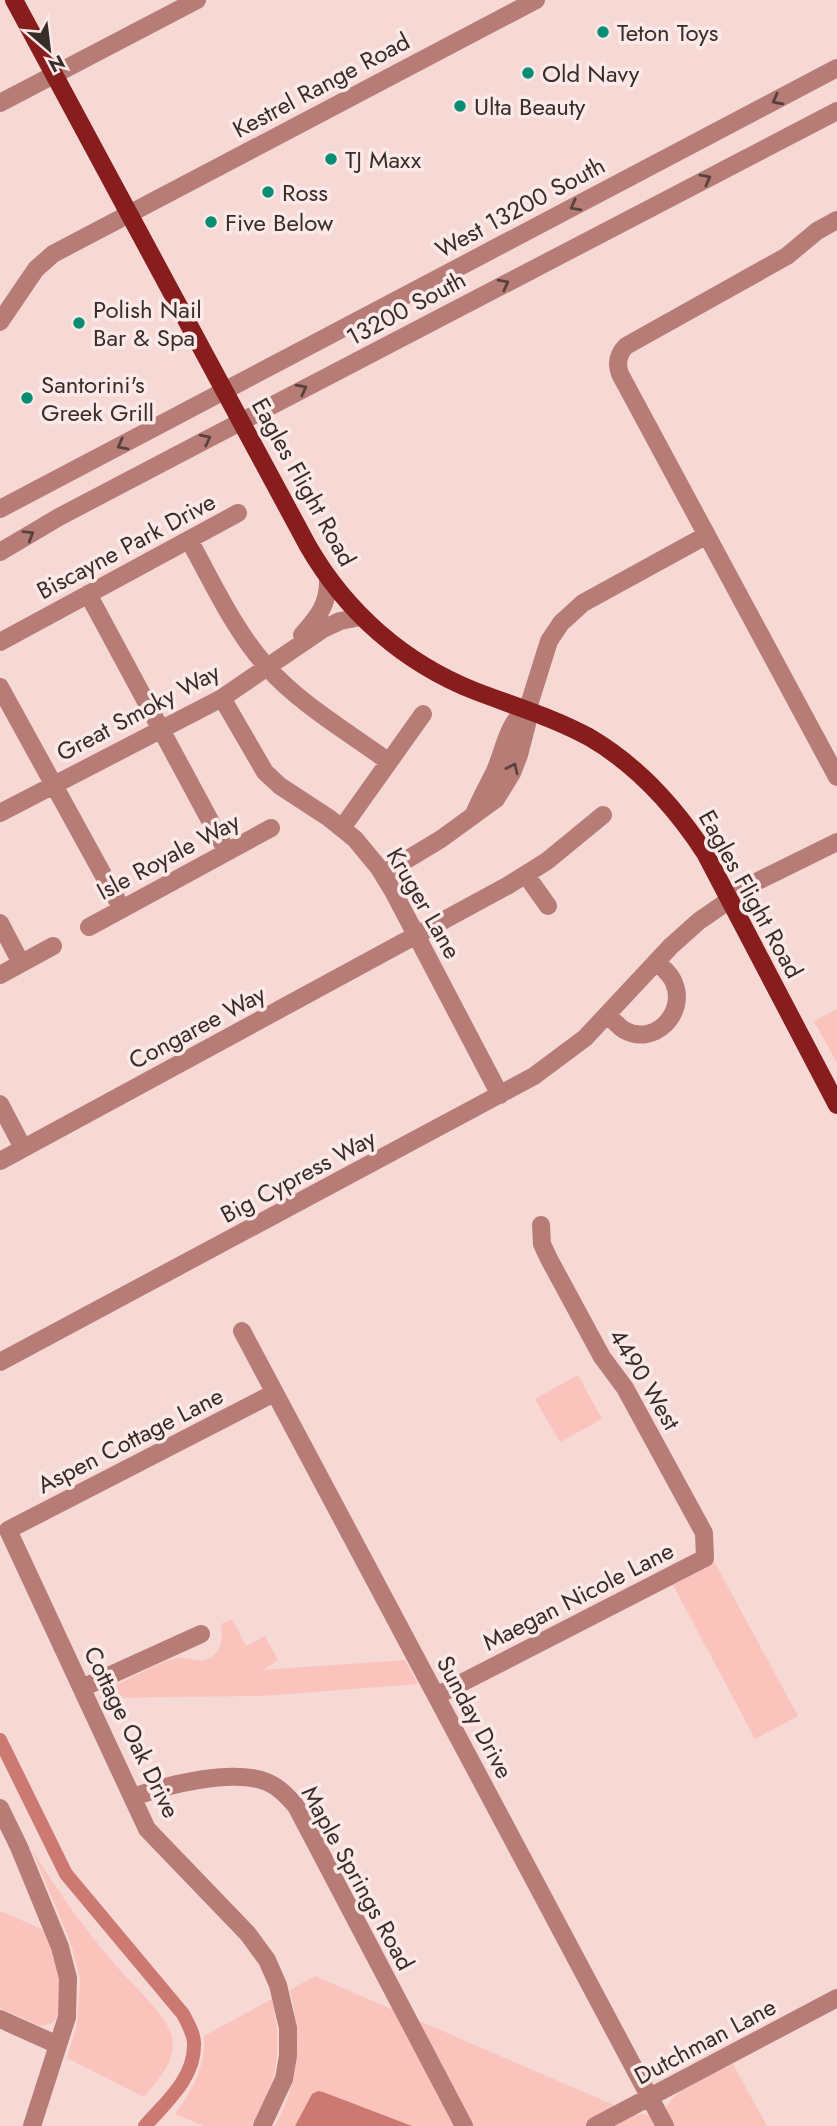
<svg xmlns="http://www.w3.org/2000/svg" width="837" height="2126" font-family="Jost,sans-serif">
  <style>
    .green { fill: #fac4bd }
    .water { fill: #cc7971 }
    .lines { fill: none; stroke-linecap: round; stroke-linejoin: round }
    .canal { stroke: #cc7971; stroke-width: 14 }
    .minor { stroke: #b77c76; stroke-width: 18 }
    .major { stroke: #871e1d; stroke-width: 18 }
    .oneway { stroke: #58413e }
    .poi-dot { fill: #068d74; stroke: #fbe9e7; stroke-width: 2.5 }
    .labels { text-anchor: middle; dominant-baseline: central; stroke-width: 7; stroke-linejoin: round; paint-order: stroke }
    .poi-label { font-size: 24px; fill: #382d2b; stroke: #fbe9e7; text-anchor: start }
    .street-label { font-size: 24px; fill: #382d2b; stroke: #fbe9e7 }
  </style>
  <rect width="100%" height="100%" fill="#f6d9d5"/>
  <path class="green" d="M837,1009V1063L814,1021Z
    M578,1375L602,1419L560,1442L535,1399Z
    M715,1563L798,1716L755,1739L673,1585Z
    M232,1619L246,1646L265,1636L278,1660L263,1670L405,1660L418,1684L262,1696L98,1698L106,1690C124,1682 160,1661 177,1658C188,1656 199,1664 210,1658C222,1652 223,1636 221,1624Z
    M31,1847C55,1888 81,1924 112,1961C126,1978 163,2012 170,2031C180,2057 160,2078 144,2097L67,2058L77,2024L80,1979L71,1944Z
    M0,1911L44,1930C55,1950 72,2008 51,2024L40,2026L0,2008Z
    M315,1976L637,2115C647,2112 652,2117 657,2126H275C300,2079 302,2041 290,1990Z
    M272,1999C283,2045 278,2087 251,2126H204L175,2114C192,2091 206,2066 204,2036Z
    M733,2064L767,2126H671C668,2119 664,2113 668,2105C675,2089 717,2072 733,2064Z"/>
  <path class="water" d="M318,2091L323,2092L412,2126H295L312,2094Z"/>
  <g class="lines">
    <path class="canal" d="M0,1740L66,1874L183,2014C188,2024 195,2035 194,2046C194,2079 165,2103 145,2126"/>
    <path class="minor" d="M0,103L197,0
      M837,220L817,231L787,256L626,346C618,354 616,363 620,374L837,777
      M0,322L36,269L53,254L536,0
      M0,509L837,68
      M189,540C213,583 234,630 267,667C301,705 348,732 389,762
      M0,552L59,517L202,442L837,111
      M88,594L227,852
      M302,635C318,617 329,604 328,578
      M0,642L238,513
      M0,687L122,909
      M222,698L265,772L280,786L329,818L355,839L379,868L393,891L500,1095
      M0,813L222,698L323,629L340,621L361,617
      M474,814C480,800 487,787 494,773C504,752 507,722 528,708
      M342,828L423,714
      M383,874L441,839L496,799L512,773L519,755L527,724L528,708L549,641L561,623L583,603L707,535
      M526,875L548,906
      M0,923L21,963
      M89,927L271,828
      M0,975L53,946
      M608,1015C613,1020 618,1026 624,1030C654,1047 687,1013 674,983C671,974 663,968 656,962
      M0,1104L23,1148
      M0,1161L507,886L547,861L603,815
      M242,1331L665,2126
      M0,1362L534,1076L585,1038L671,946L699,921L754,883L837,842
      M82,1688L201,1634
      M436,1696L705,1558L704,1533L625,1388L602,1357L549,1259L542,1244L541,1225
      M133,1797C167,1785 232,1768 267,1782C279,1787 287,1796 296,1806L464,2126
      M0,1808L19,1847L60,1947L68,1978L67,2017L32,2126
      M0,2019L58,2045
      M262,2126L284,2079L288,2056V2028L278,1985L267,1960L248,1934L147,1829L8,1530L274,1393
      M595,2126L837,1998"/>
    <path class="major" d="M14,0L308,546C346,612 404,663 475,691C514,706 552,717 589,737C637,765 675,807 705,853L837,1105"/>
  </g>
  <defs><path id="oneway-chevron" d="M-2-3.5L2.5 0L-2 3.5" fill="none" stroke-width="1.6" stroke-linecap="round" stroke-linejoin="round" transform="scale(1.75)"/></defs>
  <g class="oneway">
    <use href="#oneway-chevron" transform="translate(777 100) rotate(152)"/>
    <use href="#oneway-chevron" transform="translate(706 179) rotate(-28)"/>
    <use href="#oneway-chevron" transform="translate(575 206) rotate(152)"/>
    <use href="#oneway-chevron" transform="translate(504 284) rotate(-28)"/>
    <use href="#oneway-chevron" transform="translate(302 389) rotate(-28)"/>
    <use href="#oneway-chevron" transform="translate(206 439) rotate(-27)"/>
    <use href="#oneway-chevron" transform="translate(122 445) rotate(152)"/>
    <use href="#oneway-chevron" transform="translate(29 535) rotate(-31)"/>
    <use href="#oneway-chevron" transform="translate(513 768) rotate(-65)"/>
  </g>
  <g class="poi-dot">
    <circle cx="603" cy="32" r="7"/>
    <circle cx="528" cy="73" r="7"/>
    <circle cx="460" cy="106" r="7"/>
    <circle cx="331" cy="159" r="7"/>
    <circle cx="268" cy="192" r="7"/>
    <circle cx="211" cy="222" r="7"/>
    <circle cx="79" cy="323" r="7"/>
    <circle cx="27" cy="398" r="7"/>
  </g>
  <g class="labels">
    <g class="poi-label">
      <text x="617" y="32">Teton Toys</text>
      <text x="542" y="73">Old Navy</text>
      <text x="474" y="106">Ulta Beauty</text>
      <text x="345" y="159">TJ Maxx</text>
      <text x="282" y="192">Ross</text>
      <text x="225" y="222">Five Below</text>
      <text x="93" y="309">Polish Nail<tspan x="93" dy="28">Bar &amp; Spa</tspan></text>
      <text x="41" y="384">Santorini's<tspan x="41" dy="28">Greek Grill</tspan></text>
    </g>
    <g class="street-label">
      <text transform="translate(321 85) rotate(-28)">Kestrel Range Road</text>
      <text transform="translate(520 207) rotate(-28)">West 13200 South</text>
      <text transform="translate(406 308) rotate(-28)">13200 South</text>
      <text transform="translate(304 482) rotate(61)">Eagles Flight Road</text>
      <text transform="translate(126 546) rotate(-28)">Biscayne Park Drive</text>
      <text transform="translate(138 712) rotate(-28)">Great Smoky Way</text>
      <text transform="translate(168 856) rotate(-28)">Isle Royale Way</text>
      <text transform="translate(751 894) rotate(61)">Eagles Flight Road</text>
      <text transform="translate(424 903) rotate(60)">Kruger Lane</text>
      <text transform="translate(197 1027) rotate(-28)">Congaree Way</text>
      <text transform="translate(298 1176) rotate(-28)">Big Cypress Way</text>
      <text transform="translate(645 1379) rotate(59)">4490 West</text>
      <text transform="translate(130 1440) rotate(-27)">Aspen Cottage Lane</text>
      <text transform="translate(578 1596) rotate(-27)">Maegan Nicole Lane</text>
      <text transform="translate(475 1717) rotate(62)">Sunday Drive</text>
      <text transform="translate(132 1732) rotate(64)">Cottage Oak Drive</text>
      <text transform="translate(358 1878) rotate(61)">Maple Springs Road</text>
      <text transform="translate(705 2041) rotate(-28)">Dutchman Lane</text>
    </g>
  </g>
  <g transform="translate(49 49) rotate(152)" stroke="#fbe9e7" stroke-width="5" paint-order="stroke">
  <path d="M0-5L12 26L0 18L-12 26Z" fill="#382d2b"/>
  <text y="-10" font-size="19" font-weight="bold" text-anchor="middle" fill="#382d2b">N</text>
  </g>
</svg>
